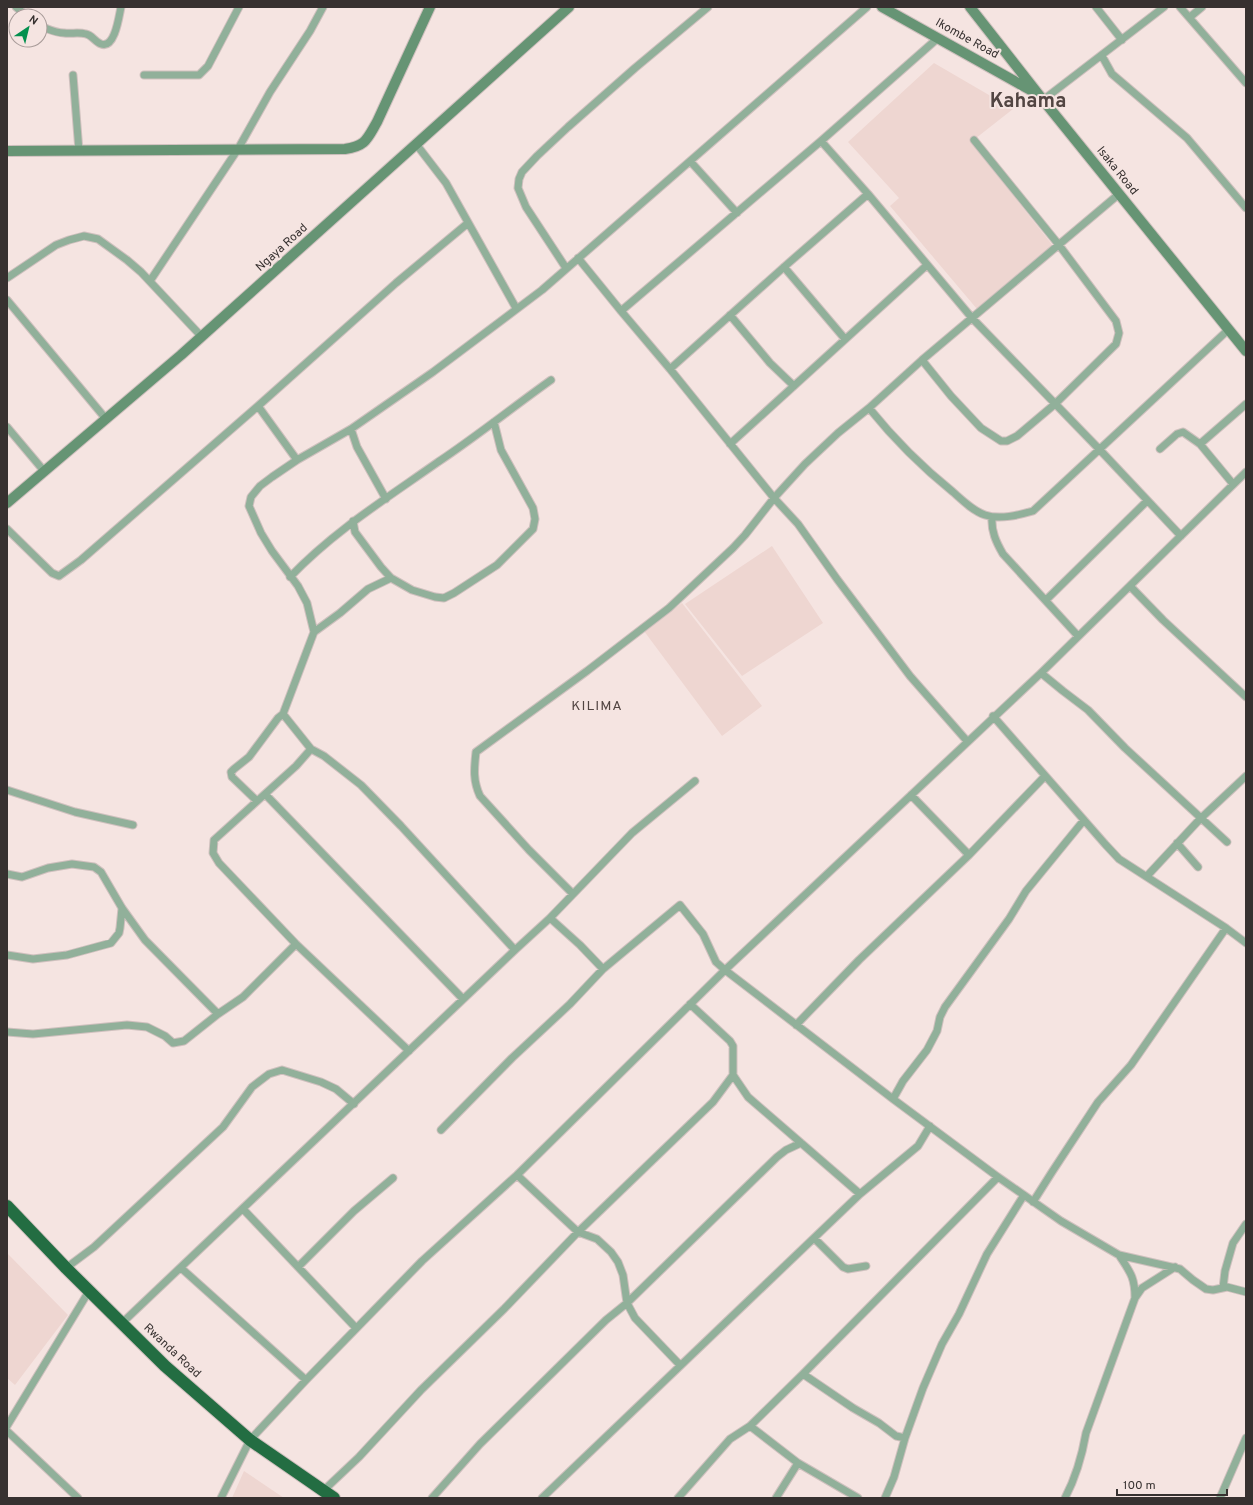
<svg xmlns="http://www.w3.org/2000/svg" width="1253" height="1505" font-family="Overpass,sans-serif">
  <style>
    .built { fill: #eed6d1 }
    .lines { fill: none; stroke-linecap: round; stroke-linejoin: round }
    .street-casing { stroke: #cfc0be; stroke-width: 9 }
    .secondary-casing { stroke: #cfc0be; stroke-width: 12 }
    .highway-casing { stroke: #cfc0be; stroke-width: 14 }
    .street { stroke: #91b09a; stroke-width: 7 }
    .secondary { stroke: #669474; stroke-width: 10 }
    .highway { stroke: #236d42; stroke-width: 12 }
    .labels { text-anchor: middle; dominant-baseline: central; stroke-width: 4; stroke-linejoin: round; paint-order: stroke }
    .street-label { font-size: 12px; fill: #373130; stroke: #f5e4e1 }
    .quarter-label { font-size: 14px; letter-spacing: 1px; fill: #524542; stroke: #f5e4e1 }
    .town-label { font-size: 20px; font-weight: bold; fill: #524542; stroke: #f5e4e1 }
  </style>
  <rect width="100%" height="100%" fill="#f5e4e1"/>
  <path class="built" d="M934,63L1013,109L971,142L1054,247L977,309L890,206L899,198L848,142Z
    M772,546L823,623L742,676L685,604Z
    M682,603L762,706L722,736L644,631Z
    M7,1253L68,1315L15,1385L7,1378Z
    M244,1471L284,1498H232Z"/>
  <g class="lines">
    <defs>
      <path id="street" d="M16,7L27,16
        M1096,7L1122,40
        M1180,7L1246,83
        M1190,17L1202,7
        M40,26C48,29 56,33 64,33C71,34 79,32 86,34C92,35 95,42 101,44C115,49 119,16 121,7
        M1102,56L1112,74L1187,138L1246,208
        M73,75L79,151
        M144,75H199L208,66L239,7
        M1043,100L1164,7
        M821,141L868,194L972,318L1100,450L1181,536
        M416,144L446,183L516,308
        M690,161L737,213
        M578,258L621,311L670,369L774,498L798,524L837,579L910,676L967,741
        M784,267L845,339
        M566,268L526,207L518,188L519,179L522,172L537,156L568,127L635,68L708,7
        M7,278L56,245L69,240L84,236L98,239L127,260L141,272L202,337
        M150,281L238,149L270,92L310,31L323,7
        M7,300L106,419
        M621,311L821,141L938,38
        M730,315L770,363L794,386
        M922,360L951,396L981,428L1001,441H1007L1017,436L1055,404L1116,344L1119,333L1116,321L1059,245L974,140
        M670,369L784,267L868,194
        M258,406L297,460
        M869,408C894,439 922,467 953,492C962,500 973,511 985,515C1000,520 1019,515 1033,511L1228,330
        M7,427L44,471
        M351,429L357,447L386,499
        M730,444L927,265
        M1200,444L1246,404
        M1160,449L1177,434L1183,432L1200,444L1233,484
        M992,517C991,531 996,542 1003,554L1078,636
        M353,521L355,532L381,567L391,578L412,590L435,597L444,598L454,593L497,565L533,529L535,519L533,508L501,450L494,422
        M7,529L52,573L59,576L81,560L258,406L396,283L468,223
        M290,577C334,531 387,498 438,462C477,436 513,407 551,380
        M1130,586L1163,620L1246,697
        M1046,600L1147,501
        M314,632L340,613L368,589L391,578
        M1041,673L1063,691L1088,710L1125,748L1227,842
        M283,714L311,749L324,756L361,785L401,826L515,950L550,918L580,945L603,969L680,905L703,934L716,962L725,970L893,1099L998,1177L1061,1221L1119,1255L1180,1269L1193,1280L1206,1289L1213,1290L1227,1287L1246,1292
        M993,716L1105,844L1119,859L1226,928L1246,943
        M311,749L296,766L214,840L213,853L219,863L296,944L409,1051
        M7,790L75,812L133,825
        M265,794L463,999
        M911,795L969,855
        M257,801L232,777L231,772L234,769L249,757L278,718L283,714L314,632L307,603L298,586L272,551L261,533L249,506L251,497L260,486L272,477L297,460L351,429L433,372L542,290L867,7
        M1177,843L1198,867
        M7,874L22,877L48,868L72,864L94,867L101,872L122,908L145,940L218,1014
        M1147,876L1200,819L1246,776
        M573,894L529,850L480,796C473,781 474,769 476,752L587,671L669,608L733,548L745,535L774,498L805,464L838,433L869,408L922,360L1119,194
        M550,918L632,833L695,781
        M7,955L33,959L67,955L111,943L119,933L120,928L122,908
        M690,1004L730,1041L733,1046V1075L748,1097L860,1194
        M796,1025L859,960L969,855L1045,776
        M7,1032L33,1034L127,1025L147,1027L165,1036L173,1043L184,1041L218,1014L243,997L296,944
        M893,1099L903,1081L927,1050L937,1031L940,1017L945,1007L1009,919L1026,891L1084,820
        M441,1130L512,1058L570,1004L603,969
        M517,1175L578,1232L597,1239L611,1252L618,1262L623,1275L627,1303L635,1318L680,1365
        M1033,1202L1052,1172L1098,1102L1131,1065L1226,928
        M243,1209L356,1328
        M814,1238L843,1267L848,1269L866,1266
        M298,1267L354,1211L393,1178
        M66,1268L94,1247L223,1127L252,1087L269,1074L282,1070L321,1082L336,1089L354,1104
        M181,1268L306,1380
        M1223,1288L1225,1271L1233,1243L1246,1224
        M1135,1298L1142,1288L1175,1267
        M122,1323L515,950
        M803,1374L853,1408L879,1423L896,1436L905,1438
        M7,1426L89,1291
        M750,1426L798,1463L858,1498
        M7,1431L78,1498
        M323,1491L359,1457L421,1390L504,1309L578,1232L713,1102L733,1075
        M221,1498L250,1440L306,1380L422,1261L517,1175L725,970L1041,673L1246,472
        M432,1498L480,1444L606,1320L627,1303L777,1157L786,1150L801,1143
        M542,1498L860,1194L918,1146L930,1126
        M678,1498L730,1439L750,1426L803,1374L998,1177
        M776,1498L798,1463
        M885,1498L894,1477L905,1438L923,1388L942,1344L959,1314L987,1254L1024,1195
        M1065,1498C1076,1477 1082,1456 1086,1433L1135,1298C1135,1277 1130,1272 1119,1255
        M1220,1498L1246,1438"/>
      <path id="secondary" d="M882,7L1034,92
        M970,7L1039,95L1246,351
        M7,151L345,149C366,146 367,139 377,122L430,7
        M7,503L181,355L569,7"/>
      <path id="highway" d="M7,1206L66,1268L165,1366L250,1440L334,1498"/>
    </defs>
    <use href="#street" class="street-casing"/>
    <use href="#secondary" class="secondary-casing"/>
    <use href="#highway" class="highway-casing"/>
    <use href="#street" class="street"/>
    <use href="#secondary" class="secondary"/>
    <use href="#highway" class="highway"/>
  </g>
  <g class="labels">
    <g class="street-label">
      <text transform="translate(967 39) rotate(29)">Ikombe Road</text>
      <text transform="translate(1117 171) rotate(51)">Isaka Road</text>
      <text transform="translate(282 248) rotate(-42)">Ngaya Road</text>
      <text transform="translate(172 1351) rotate(43)">Rwanda Road</text>
    </g>
    <g class="quarter-label">
      <text x="597" y="706">KILIMA</text>
    </g>
    <g class="town-label">
      <text x="1028" y="102">Kahama</text>
    </g>
  </g>
  <rect width="1253" height="1505" fill="none" stroke="#373130" stroke-width="16"/>
  <g transform="translate(28 28) rotate(35)"><circle r="19" fill="#f5e4e1" stroke="#a99c9a"/>
  <path d="M0-3L7 15L0 10L-7 15Z" fill="#04904f"/>
  <text y="-6" font-size="11" font-weight="bold" text-anchor="middle" fill="#373130">N</text>
  </g>
  <path d="M1117 1489v6h110v-6" fill="none" stroke="#373130" stroke-width="2"/>
  <text x="1123" y="1489" font-size="12" fill="#373130" stroke="#f5e4e1" stroke-width="3" paint-order="stroke">100 m</text>
</svg>
